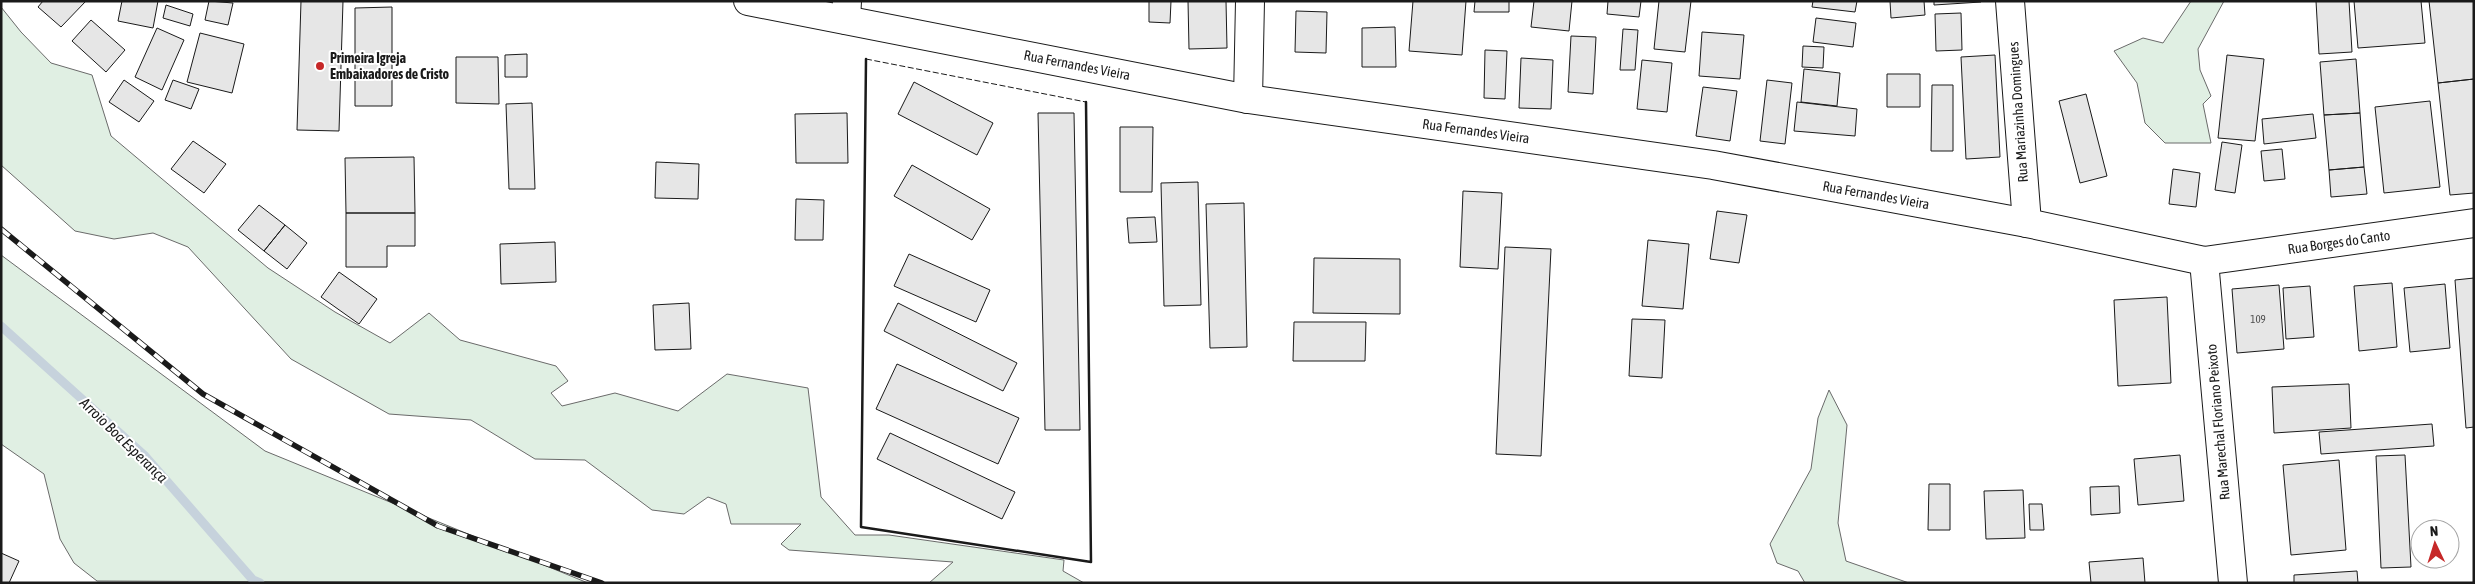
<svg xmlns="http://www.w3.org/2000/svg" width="2475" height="584" font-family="'Asap Condensed',sans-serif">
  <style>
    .green { fill: #e0efe3; stroke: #6a6a6a }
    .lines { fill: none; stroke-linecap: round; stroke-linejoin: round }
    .stream { stroke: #c6d2dc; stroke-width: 9 }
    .building { fill: #e6e6e6; stroke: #1a1a1a }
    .street-casing { stroke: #1a1a1a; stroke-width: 30 }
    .secondary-casing { stroke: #1a1a1a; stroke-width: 30 }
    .street { stroke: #fff; stroke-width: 28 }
    .secondary { stroke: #fff; stroke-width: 28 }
    .rail-casing { stroke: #1a1a1a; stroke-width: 5.5 }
    .rail { stroke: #fff; stroke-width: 4; stroke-dasharray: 11; stroke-linecap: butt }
    .fence { stroke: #1a1a1a; stroke-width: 1; stroke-dasharray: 6 2.5; stroke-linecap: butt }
    .wall { stroke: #1a1a1a; stroke-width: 2.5 }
    .poi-dot { fill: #c62828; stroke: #fff; stroke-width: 2 }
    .labels { text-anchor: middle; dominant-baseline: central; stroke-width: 4; stroke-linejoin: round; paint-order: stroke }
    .number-label { font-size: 11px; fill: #4d4d4d }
    .poi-label { font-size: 14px; font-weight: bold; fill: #1a1a1a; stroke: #fff; text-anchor: start }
    .street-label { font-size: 14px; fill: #1a1a1a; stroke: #fff }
    .water-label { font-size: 15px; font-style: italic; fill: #1a1a1a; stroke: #fff }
  </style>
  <rect width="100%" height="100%" fill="#fff"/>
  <path class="green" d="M2191,1H2224L2198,49L2200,70L2211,96L2203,104L2211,143H2165L2145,123L2137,83L2114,51L2143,38L2163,43Z
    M1,7L21,32L51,63L92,75L111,136L268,268L335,312L390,343L429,313L460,340L556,366L568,381L551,393L562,406L615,393L678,411L727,374L808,388L821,497L855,535H889L1064,560L1063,571L1084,583H929L953,562L789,550L781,544L801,524H731L726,504L708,497L684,514L652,510L585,460L535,459L471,420L389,414L291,359L188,247L153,233L114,239L75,231L1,165Z
    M1,255L265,451L588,583L97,581L74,563L60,539L44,474L1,444Z
    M1829,390L1847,425L1838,523L1846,561L1909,583H1938H1805L1798,571L1777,563L1770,544L1811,469L1818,418Z"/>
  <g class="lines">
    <path class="stream" d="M1,326L144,455L253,580L260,583"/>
  </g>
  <path class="building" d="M43,1H86L61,27L38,7Z
    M122,1H158L153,28L118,21Z
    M209,1L233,3L228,25L205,20Z
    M301,1H343L339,131L297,130Z
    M1149,1H1171L1170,23L1149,22Z
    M1188,1H1226L1227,48L1189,49Z
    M1413,1H1466L1462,55L1409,51Z
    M1475,1H1509V12H1474Z
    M1534,1H1572L1569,31L1531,27Z
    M1608,1H1641L1639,17L1607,14Z
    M1659,1H1691L1685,52L1654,49Z
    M1813,1H1857L1855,12L1812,7Z
    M1890,1H1924L1925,15L1891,18Z
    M1934,1H1981V2L1934,5Z
    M2316,1H2349L2352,52L2319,54Z
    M2354,1H2421L2425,43L2358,48Z
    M2429,1H2474V79L2438,83Z
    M166,5L193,14L190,26L163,18Z
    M392,7V106H355V8Z
    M1296,11L1327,12L1326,53L1295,52Z
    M1961,13L1962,50L1936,51L1935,14Z
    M1816,18L1856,23L1853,47L1813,42Z
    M91,20L125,50L106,72L72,41Z
    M1395,27L1396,67H1362V28Z
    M157,28L184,40L162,90L135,77Z
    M1623,29L1638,30L1635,70H1620Z
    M1702,32L1744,35L1740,79L1699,76Z
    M200,33L244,44L232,93L187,82Z
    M1571,36L1596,37L1593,94L1568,92Z
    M1803,46L1824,47L1823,68L1802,67Z
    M1485,50L1507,51L1505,99L1484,98Z
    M527,54V77H505V55Z
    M1995,55L2000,157L1966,159L1961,57Z
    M2227,55L2264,59L2255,141L2218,138Z
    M456,57H498L499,104L456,103Z
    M1521,58L1553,60L1551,109L1519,108Z
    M2356,59L2360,113L2324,115L2320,62Z
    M1642,60L1672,63L1667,112L1637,109Z
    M1804,69L1840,73L1837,106L1801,102Z
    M1887,74H1920V107H1887Z
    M2474,79V193L2450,195L2438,83Z
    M124,80L154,101L139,122L109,102Z
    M173,80L199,89L191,109L165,100Z
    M1767,80L1792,83L1785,144L1760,141Z
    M914,82L993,123L977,155L898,114Z
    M1932,85H1953V151H1931Z
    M1703,87L1737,91L1730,141L1696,136Z
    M2086,94L2107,176L2080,183L2059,101Z
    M2430,101L2440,187L2384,193L2375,107Z
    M1797,102L1857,109L1855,136L1794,131Z
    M532,103L535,189H509L506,104Z
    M847,113L848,163H796L795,114Z
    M1038,113H1074L1080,430H1045Z
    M2360,113L2364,167L2329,170L2324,115Z
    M2313,114L2316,138L2264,144L2262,119Z
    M1120,127H1153L1152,192H1120Z
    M193,141L226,164L204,193L171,169Z
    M2222,142L2242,145L2235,193L2215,190Z
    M2282,149L2285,179L2264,181L2261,151Z
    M414,157L415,213H346L345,158Z
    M656,162L699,164L698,199L655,198Z
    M912,165L990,209L972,240L894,196Z
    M2364,167L2367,194L2331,197L2329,170Z
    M2173,169L2200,173L2196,207L2169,204Z
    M1198,182L1201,305L1164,306L1161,183Z
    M1463,191L1502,193L1498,269L1460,267Z
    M796,199L824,200L823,240H795Z
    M1244,203L1247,347L1210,348L1206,204Z
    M259,205L285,225L264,251L238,230Z
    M1717,211L1747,215L1739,263L1710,259Z
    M346,213H415V246H387V267H346Z
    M1155,217L1157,242L1129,243L1127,218Z
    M285,225L307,243L287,269L264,251Z
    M1648,240L1689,244L1683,309L1642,306Z
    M555,242L556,282L501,284L500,244Z
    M1505,247L1551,249L1541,456L1496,454Z
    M909,254L990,290L976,322L894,286Z
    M1314,258L1400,259V314L1313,313Z
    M339,272L377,299L359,324L321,297Z
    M2474,278V427L2466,428L2455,280Z
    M2392,283L2397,347L2359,351L2354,286Z
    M2445,284L2450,348L2410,352L2404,288Z
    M2279,285L2284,349L2237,353L2232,289Z
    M2310,286L2314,337L2286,339L2283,288Z
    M2167,297L2171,383L2118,386L2114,300Z
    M689,303L691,349L655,350L653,305Z
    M898,303L1017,363L1003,391L884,331Z
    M1632,319L1665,320L1662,378L1629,376Z
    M1294,322H1366L1365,361H1293Z
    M897,364L1019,418L998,464L876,409Z
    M2349,384L2351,428L2274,433L2272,387Z
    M2432,424L2434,446L2321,454L2319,432Z
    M890,433L1015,492L1002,519L877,459Z
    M2180,455L2184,501L2138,505L2134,459Z
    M2405,455L2411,567L2381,568L2376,456Z
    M2339,460L2346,550L2291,555L2283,465Z
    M1929,484H1950V530H1928Z
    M2119,486L2120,513L2091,515L2090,487Z
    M2023,490L2025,538L1986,539L1984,491Z
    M2029,504H2042L2044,530H2030Z
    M1,553L19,561L9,583H1Z
    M2143,558L2145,583H2091L2089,562Z
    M2357,571L2358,583H2294V575Z"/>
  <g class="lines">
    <defs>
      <path id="street" d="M2010,1L2027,223
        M846,20L847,1
        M1248,99L1250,1
        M2204,261L2233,583"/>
      <path id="secondary" d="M748,1L1248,99L1713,165L2027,223L2204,261L2474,223"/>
    </defs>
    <use href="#street" class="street-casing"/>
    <use href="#secondary" class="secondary-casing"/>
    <use href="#street" class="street"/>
    <use href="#secondary" class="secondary"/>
    <defs>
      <path id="rail" d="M1,229L203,394L438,526L602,583"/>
    </defs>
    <use href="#rail" class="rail-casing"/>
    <use href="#rail" class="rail"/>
    <path class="fence" d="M866,59L1086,102"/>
    <path class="wall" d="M866,59L861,527L1091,562L1086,102"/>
  </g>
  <circle class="poi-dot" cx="320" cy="66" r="5"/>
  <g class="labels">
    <g class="number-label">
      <text x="2258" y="319">109</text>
    </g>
    <g class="poi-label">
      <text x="330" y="58">Primeira Igreja<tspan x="330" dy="16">Embaixadores de Cristo</tspan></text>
    </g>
    <g class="street-label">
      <text transform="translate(1077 65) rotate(11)">Rua Fernandes Vieira</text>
      <text transform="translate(2018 112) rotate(-94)">Rua Mariazinha Domingues</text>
      <text transform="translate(1476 131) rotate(8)">Rua Fernandes Vieira</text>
      <text transform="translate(1876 195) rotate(10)">Rua Fernandes Vieira</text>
      <text transform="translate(2339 242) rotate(-8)">Rua Borges do Canto</text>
      <text transform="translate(2218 422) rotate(-95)">Rua Marechal Floriano Peixoto</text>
    </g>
    <g class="water-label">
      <text transform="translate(124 440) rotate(44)">Arroio Boa Esperança</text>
    </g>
  </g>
  <rect width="2475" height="584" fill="none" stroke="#1a1a1a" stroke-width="5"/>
  <g transform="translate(2435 544) rotate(356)"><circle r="24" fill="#ffffff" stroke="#a3a3a3"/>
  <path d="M0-4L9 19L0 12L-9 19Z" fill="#c62828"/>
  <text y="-8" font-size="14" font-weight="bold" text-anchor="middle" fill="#1a1a1a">N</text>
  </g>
</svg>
